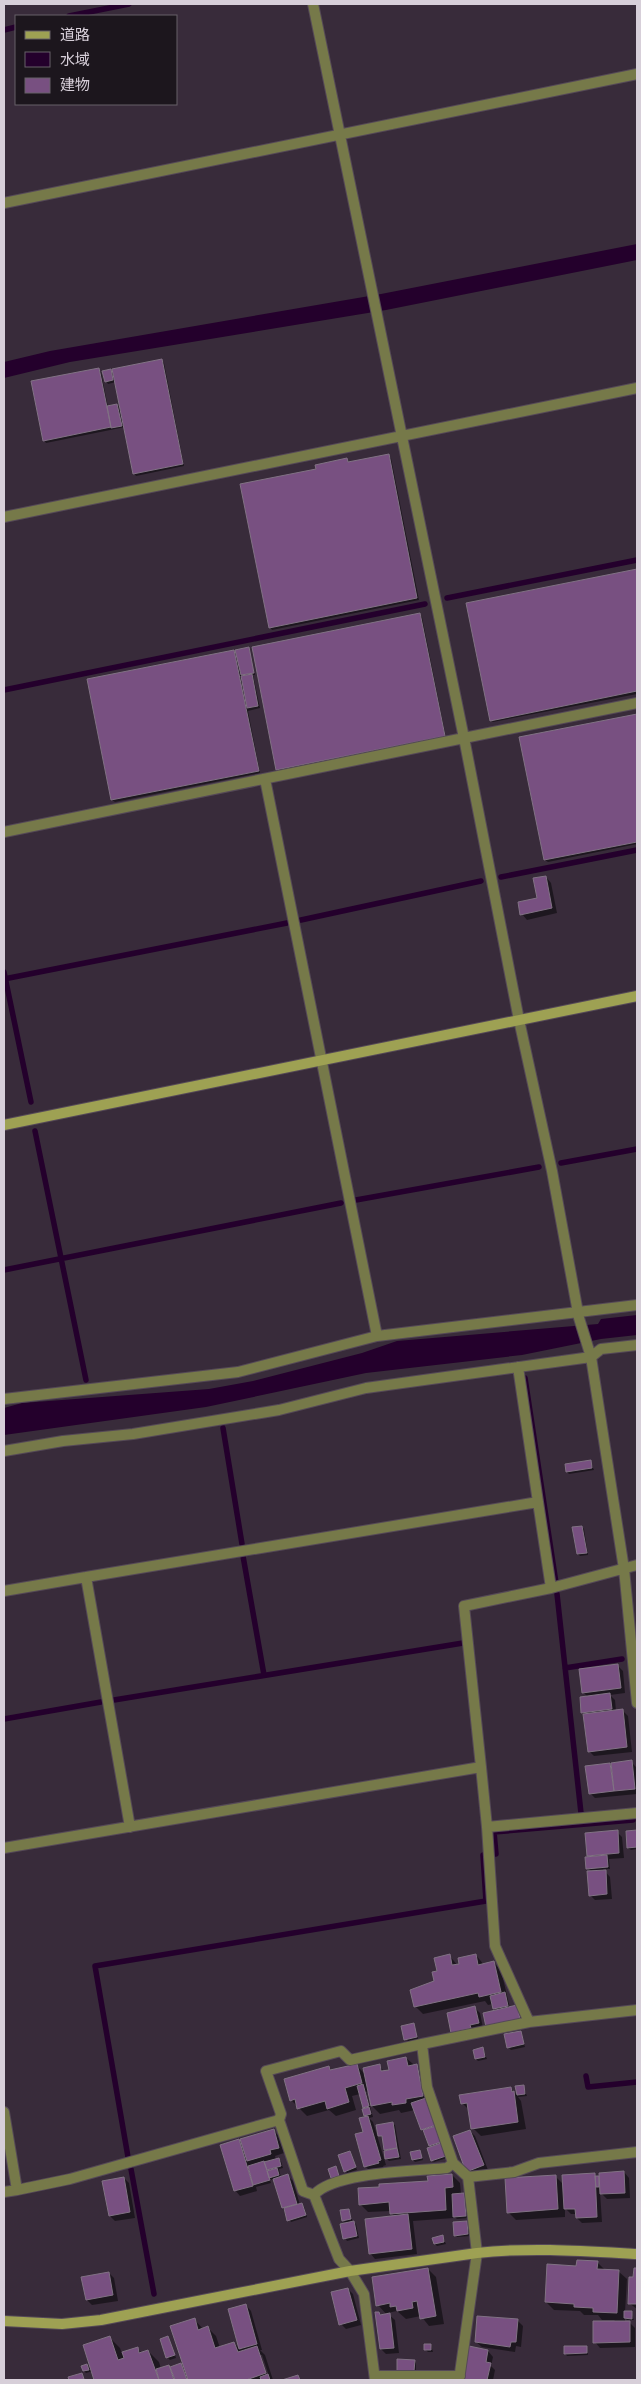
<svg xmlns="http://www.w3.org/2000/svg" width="641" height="2384" font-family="Lato,'Noto Sans JP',sans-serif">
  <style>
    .water { fill: #24002c }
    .shadow { fill: #0007; fill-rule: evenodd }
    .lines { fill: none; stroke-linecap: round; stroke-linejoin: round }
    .stream { stroke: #24002c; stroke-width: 5.5 }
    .building { fill: #785081; stroke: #817284 }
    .street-casing { stroke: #554957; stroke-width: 12 }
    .secondary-casing { stroke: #554957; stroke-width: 12 }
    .street { stroke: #767949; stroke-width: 10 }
    .secondary { stroke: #9ea153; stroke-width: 10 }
  </style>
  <rect width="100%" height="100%" fill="#382b3a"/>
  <path class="water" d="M637,244V260L386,310L70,362L4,378V362L50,351L381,294Z
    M637,1315V1335L601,1339L522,1355L366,1373L206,1407L4,1435V1408L22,1403L209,1389L253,1381L362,1353L397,1341L598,1324L601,1319Z"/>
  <path class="shadow" d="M162,361L164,363L184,466L136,476L134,473L125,427L46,443L44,440L98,369L101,372L108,407L117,405L122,410L116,382L108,384L106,381L110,371L115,375Z
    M388,456L391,458L419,600L272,630L270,627L318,470L347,459L349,463Z
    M637,571V694L493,722L491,720L468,604Z
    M420,615L422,617L446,738L279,771L277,769Z
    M248,648L255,675H253L260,708L248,711L260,773L115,802L112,800L234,651L238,655Z
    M637,715V844L548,862L545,860L521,738Z
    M546,877L551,883L557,913L527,920L522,914L538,899Z
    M590,1461L594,1470L569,1474L567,1472Z
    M582,1527L584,1529L588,1555L580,1556L578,1554Z
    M617,1665L623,1671L625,1693L610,1695L615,1700L616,1711L622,1710L628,1716L632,1752L594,1756L589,1751L583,1712L588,1697L583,1692Z
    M631,1762L636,1767L637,1794L595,1798L590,1793L587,1767Z
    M637,1831V1849L631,1850L628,1848L627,1832Z
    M617,1832L622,1837L624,1858L609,1859L610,1869H603L610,1877L612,1899L595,1900L590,1895L592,1872L588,1868L591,1858L588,1855Z
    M449,1955L458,1966L476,1955L484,1965L493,1962L501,1970L510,2008L517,2006L525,2024L497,2011L493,2004L488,2005L485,2001L423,2014L415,2006L436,1982L439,1972Z
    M474,2007L480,2013L483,2028L458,2037L453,2032Z
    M413,2025L418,2039L408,2041L406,2039Z
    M520,2032L525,2047L511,2050L508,2047Z
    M483,2049L487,2059L478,2061L476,2059Z
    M406,2058L425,2074L447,2158L434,2162L432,2160V2148L422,2130L415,2110L401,2113L399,2110L380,2114L372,2106L369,2091L366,2092L373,2117L369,2118L373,2122L386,2165L383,2166L384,2168L371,2172L366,2167L364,2133L367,2117L360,2094L352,2096L356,2110L336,2116L329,2110L307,2116L291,2100L329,2067L332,2070L356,2065L366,2075L379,2066L385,2072L390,2071Z
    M523,2086L527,2096L518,2097L521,2101L526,2129L481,2136L473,2128L470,2111L462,2103L510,2088L518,2096L517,2087Z
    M392,2123L395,2125L401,2159L389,2161L387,2159L383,2138L378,2134Z
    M273,2130L279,2136L284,2153L275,2156L276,2160L281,2161L283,2168L279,2169L281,2178L288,2176L293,2181L300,2205L304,2207L307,2217L291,2222L283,2208L275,2179L270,2180L271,2183L256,2187L257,2191L240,2196L235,2190L239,2140L244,2145Z
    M470,2131L475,2136L488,2170L473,2176L467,2171Z
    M419,2151L423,2160L415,2162L413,2160Z
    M350,2152L357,2170L347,2173L345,2171Z
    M624,2172L629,2178L630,2198L607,2199L600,2192L602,2222L582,2223L577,2218V2214H571L565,2208V2217L516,2220L508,2212L555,2176L564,2185L594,2174L601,2179Z
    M452,2175L460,2183L461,2194L466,2196L468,2218L457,2219L454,2216V2218L413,2221L417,2254L375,2259L370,2253L394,2217L391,2211L368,2212L360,2204Z
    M124,2178L129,2183L135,2218L115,2221L110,2216Z
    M348,2210L353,2222L356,2224L359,2238L347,2241L345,2238L347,2224L343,2220Z
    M466,2223L469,2225L470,2236L457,2237L455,2235Z
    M442,2236L446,2244L437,2246L435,2244Z
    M597,2262L605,2270L618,2271L627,2279L625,2312L631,2313L634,2320H627L625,2318V2322H629L635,2328V2347L600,2348L595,2342L615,2320H602L598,2315H584L580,2311L554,2310L546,2302L578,2267Z
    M428,2269L436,2277L444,2324L429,2326L421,2316L406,2319L397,2311L387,2313L395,2320L399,2353L386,2354L381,2349L379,2313L382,2316L387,2315L378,2305Z
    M635,2269L637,2270V2309L629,2303Z
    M109,2273L114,2278L118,2301L92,2305L87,2300Z
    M348,2289L353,2294L361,2325L346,2329L341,2324Z
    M246,2305L251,2311L262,2350H260L265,2355L273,2380H96L93,2371L86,2373L84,2371L87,2365L93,2371L109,2337L120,2348L122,2354L137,2348L142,2353L148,2351L159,2362L161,2369L181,2365L186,2370L194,2319L203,2329L208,2328L216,2336L220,2348L234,2343L241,2350L230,2310ZM259,2355H262L270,2379L267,2380Z
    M517,2320L523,2326L521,2347L516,2346L515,2352L482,2347L476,2342Z
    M168,2337L176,2358L170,2360L167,2357Z
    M431,2345L433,2352H428L425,2349Z
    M586,2347L588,2355L567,2356L565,2353Z
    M470,2348L488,2351L493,2357L491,2366L495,2370L493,2380H464Z
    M414,2361L416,2363V2373H400Z
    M82,2374L85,2380H71L70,2378Z"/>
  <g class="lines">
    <path class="stream" d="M69,16L129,4
      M4,30L16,27
      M447,598L637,560
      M4,690L425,604
      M501,877L637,850
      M301,920L481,881
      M4,972L31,1102
      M4,979L287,923
      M35,1131L86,1380
      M561,1163L637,1149
      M356,1200L539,1167
      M4,1270L341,1203
      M525,1378L556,1583
      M223,1428L242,1544
      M243,1556L264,1675
      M557,1594L581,1813
      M565,1668L622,1659
      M114,1700L463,1643
      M4,1719L101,1702
      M496,1854L494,1832L633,1820
      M586,2076L588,2087L637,2082
      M128,2157L95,1966L486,1901L483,1855
      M131,2169L154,2294"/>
  </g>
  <path class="building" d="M162,359L183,464L133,474L112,369Z
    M99,368L111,427L43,441L31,381Z
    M111,369L113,380L105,382L102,371Z
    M117,404L122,426L111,428L107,406Z
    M389,454L417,598L269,628L240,484L316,469L315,465L347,458L348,462Z
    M637,569V691L490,721L466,603Z
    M420,613L445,736L276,770L252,647Z
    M249,647L254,673L241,675L235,650Z
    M234,650L259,771L111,800L87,679Z
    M252,674L258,706L247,708L241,676Z
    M637,714V842L544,860L519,737Z
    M546,876L552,908L520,915L518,902L537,898L533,878Z
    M591,1460L592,1468L566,1472L565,1464Z
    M582,1526L587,1553L577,1554L572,1527Z
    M618,1664L621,1688L582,1693L579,1669Z
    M610,1693L612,1709L581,1713L580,1697Z
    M623,1709L627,1747L588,1752L583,1714Z
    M632,1760L635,1789L614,1791L611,1763Z
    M610,1763L614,1791L589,1794L585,1766Z
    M618,1830L619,1853L587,1856L585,1833Z
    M637,1830V1847L627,1848L626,1831Z
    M607,1855L608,1867L586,1869L585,1857Z
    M606,1870L607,1894L589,1896L587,1871Z
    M450,1954L452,1965L459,1964L458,1958L476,1954L478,1965L494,1961L501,1992L479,1997L478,1993L414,2007L410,1990L434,1981L432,1972L437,1971L434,1958Z
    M505,1992L508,2006L493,2009L490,1996Z
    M517,2005L520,2019L486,2027L483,2013Z
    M475,2006L479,2023L470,2025L471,2028L451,2033L447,2013Z
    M414,2023L417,2037L404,2040L401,2026Z
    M521,2031L524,2044L507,2048L504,2034Z
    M483,2047L485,2057L475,2059L473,2050Z
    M406,2057L408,2066L417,2064L423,2096L406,2099V2103L392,2105V2102L371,2106L363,2068L380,2064L381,2071L389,2070L387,2061Z
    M357,2064L362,2083L345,2088L349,2102L327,2109L325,2101L297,2109L295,2099L290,2101L284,2079L329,2066L330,2070Z
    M363,2084L369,2106L363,2108L357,2086Z
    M524,2085L525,2094L517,2095L515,2086Z
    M511,2087L512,2092L514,2091L518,2122L471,2129L467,2103L461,2104L459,2095Z
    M426,2098L436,2125L421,2130L411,2103Z
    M369,2107L371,2114L364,2116L362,2109Z
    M368,2116L381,2160L378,2161L379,2163L364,2167L355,2134L363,2132L359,2118Z
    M393,2122L397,2148L384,2150L382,2136H378L376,2125Z
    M436,2126L441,2142L429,2146L423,2130Z
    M274,2129L279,2148L270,2150L271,2154L247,2161L240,2139Z
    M470,2130L484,2165L466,2172L453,2136Z
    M239,2139L253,2186L234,2191L220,2145Z
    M441,2143L446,2156L431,2161L427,2148Z
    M397,2148L399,2157L385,2159L384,2151Z
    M420,2150L422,2158L412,2160L410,2152Z
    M350,2151L356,2167L344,2172L338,2155Z
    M279,2158L281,2166L267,2170L264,2162Z
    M264,2161L270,2180L253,2185L248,2166Z
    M336,2166L339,2176L331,2178L328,2169Z
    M277,2168L279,2175L269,2178L267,2171Z
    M624,2171L625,2193L600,2194L599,2173Z
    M595,2173L597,2217L576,2218L575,2209H564L562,2175Z
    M288,2174L297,2204L282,2208L273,2179Z
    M452,2174L453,2187L445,2188L446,2210L390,2214L389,2202L359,2205L358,2188L379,2187V2184L428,2181L427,2176Z
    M556,2175L558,2209L507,2213L505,2178Z
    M595,2176H599V2187H596Z
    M124,2177L130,2212L109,2216L102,2181Z
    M464,2193L466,2216L453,2217L452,2194Z
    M302,2203L306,2215L287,2221L284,2208Z
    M349,2209L351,2219L342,2221L340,2210Z
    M408,2214L412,2249L369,2254L365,2219Z
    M354,2221L357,2236L343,2239L340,2224Z
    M467,2221L468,2234L454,2236L453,2222Z
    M443,2235L444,2242L434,2244L432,2238Z
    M577,2260L598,2261L597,2269L619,2270L617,2313L593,2312V2308L574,2307V2304L545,2302L547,2264L576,2266Z
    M428,2268L436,2316L420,2319L417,2301L412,2302L413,2308L397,2311L396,2306L390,2307V2303L376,2306L372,2277Z
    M634,2268H637V2304H628L629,2277H633Z
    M109,2272L113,2295L86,2300L81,2277Z
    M348,2288L357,2320L339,2325L331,2292Z
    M246,2304L257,2344L239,2349L228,2309Z
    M624,2311H632V2319L624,2318Z
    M375,2312H379L380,2315L390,2313L394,2348L380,2349Z
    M477,2316L518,2319L516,2342H511L510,2347L475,2342Z
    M195,2318L198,2330L208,2326L215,2348L234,2342L238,2352L257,2346L266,2373L246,2380H188L170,2326Z
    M593,2321H630V2342L593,2343Z
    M110,2336L118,2360L124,2358L122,2352L138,2347L139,2353L148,2350L159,2380H94L83,2345Z
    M168,2336L175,2355L166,2358L160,2339Z
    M424,2344H431V2350H424Z
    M469,2346L488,2350L486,2362L491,2363L487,2380H463Z
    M564,2346H587V2353L564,2354Z
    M397,2359L415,2360L414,2371H397Z
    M181,2363L187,2380H175L170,2367Z
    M87,2364L89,2370L83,2371L81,2366Z
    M169,2365L174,2380H159L156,2369Z
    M82,2373L84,2379L69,2380L68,2377Z
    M268,2374L270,2380H261L260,2377Z
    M298,2375L300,2380H282Z"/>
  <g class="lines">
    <defs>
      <path id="street" d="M4,203L637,74
        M4,517L637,388
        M637,703L464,738L519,1020L552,1171L579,1318L591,1357L624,1569L637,1703
        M4,832L464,738L313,4
        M377,1336L637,1305
        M4,1399L238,1372L377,1336L265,779
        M4,1451L63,1441L133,1434L279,1410L366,1388L591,1357L601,1349L637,1345
        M538,1502L551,1588L637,1565
        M4,1591L86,1577
        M481,1767L464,1606L551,1588
        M130,1827L86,1577L538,1502L518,1367
        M487,1827L495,1946L529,2022
        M4,1848L481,1767L487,1827L637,1813
        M422,2044L529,2022L637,2010
        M4,2112L17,2190L4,2192
        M279,2120L281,2114L266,2071L341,2051L350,2060L422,2044L427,2087L453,2163L468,2177L477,2253L459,2380
        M468,2177L514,2172L539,2163L637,2152
        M17,2190L70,2179L279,2120L303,2191L314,2195L339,2259L350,2271L364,2294L375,2380
        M314,2195C333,2172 416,2171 447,2168L453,2163
        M375,2376H460"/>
      <path id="secondary" d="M4,1125L637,996
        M4,2321L62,2324L101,2320L350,2271L477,2253C530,2247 584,2251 637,2254"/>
    </defs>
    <use href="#street" class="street-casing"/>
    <use href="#secondary" class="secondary-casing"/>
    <use href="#street" class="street"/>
    <use href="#secondary" class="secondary"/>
  </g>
  <rect width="641" height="2384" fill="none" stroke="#d7cfd9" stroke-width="10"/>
  <rect x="15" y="15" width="162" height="90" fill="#1c161d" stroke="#676068"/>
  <rect x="25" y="31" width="25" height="8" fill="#9ea153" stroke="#676068"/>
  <text x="60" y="40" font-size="15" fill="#d7cfd9">道路</text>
  <rect x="25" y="52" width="25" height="15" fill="#24002c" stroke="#676068"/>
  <text x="60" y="65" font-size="15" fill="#d7cfd9">水域</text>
  <rect x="25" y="78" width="25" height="15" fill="#785081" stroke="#676068"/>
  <text x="60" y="90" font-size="15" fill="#d7cfd9">建物</text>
</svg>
